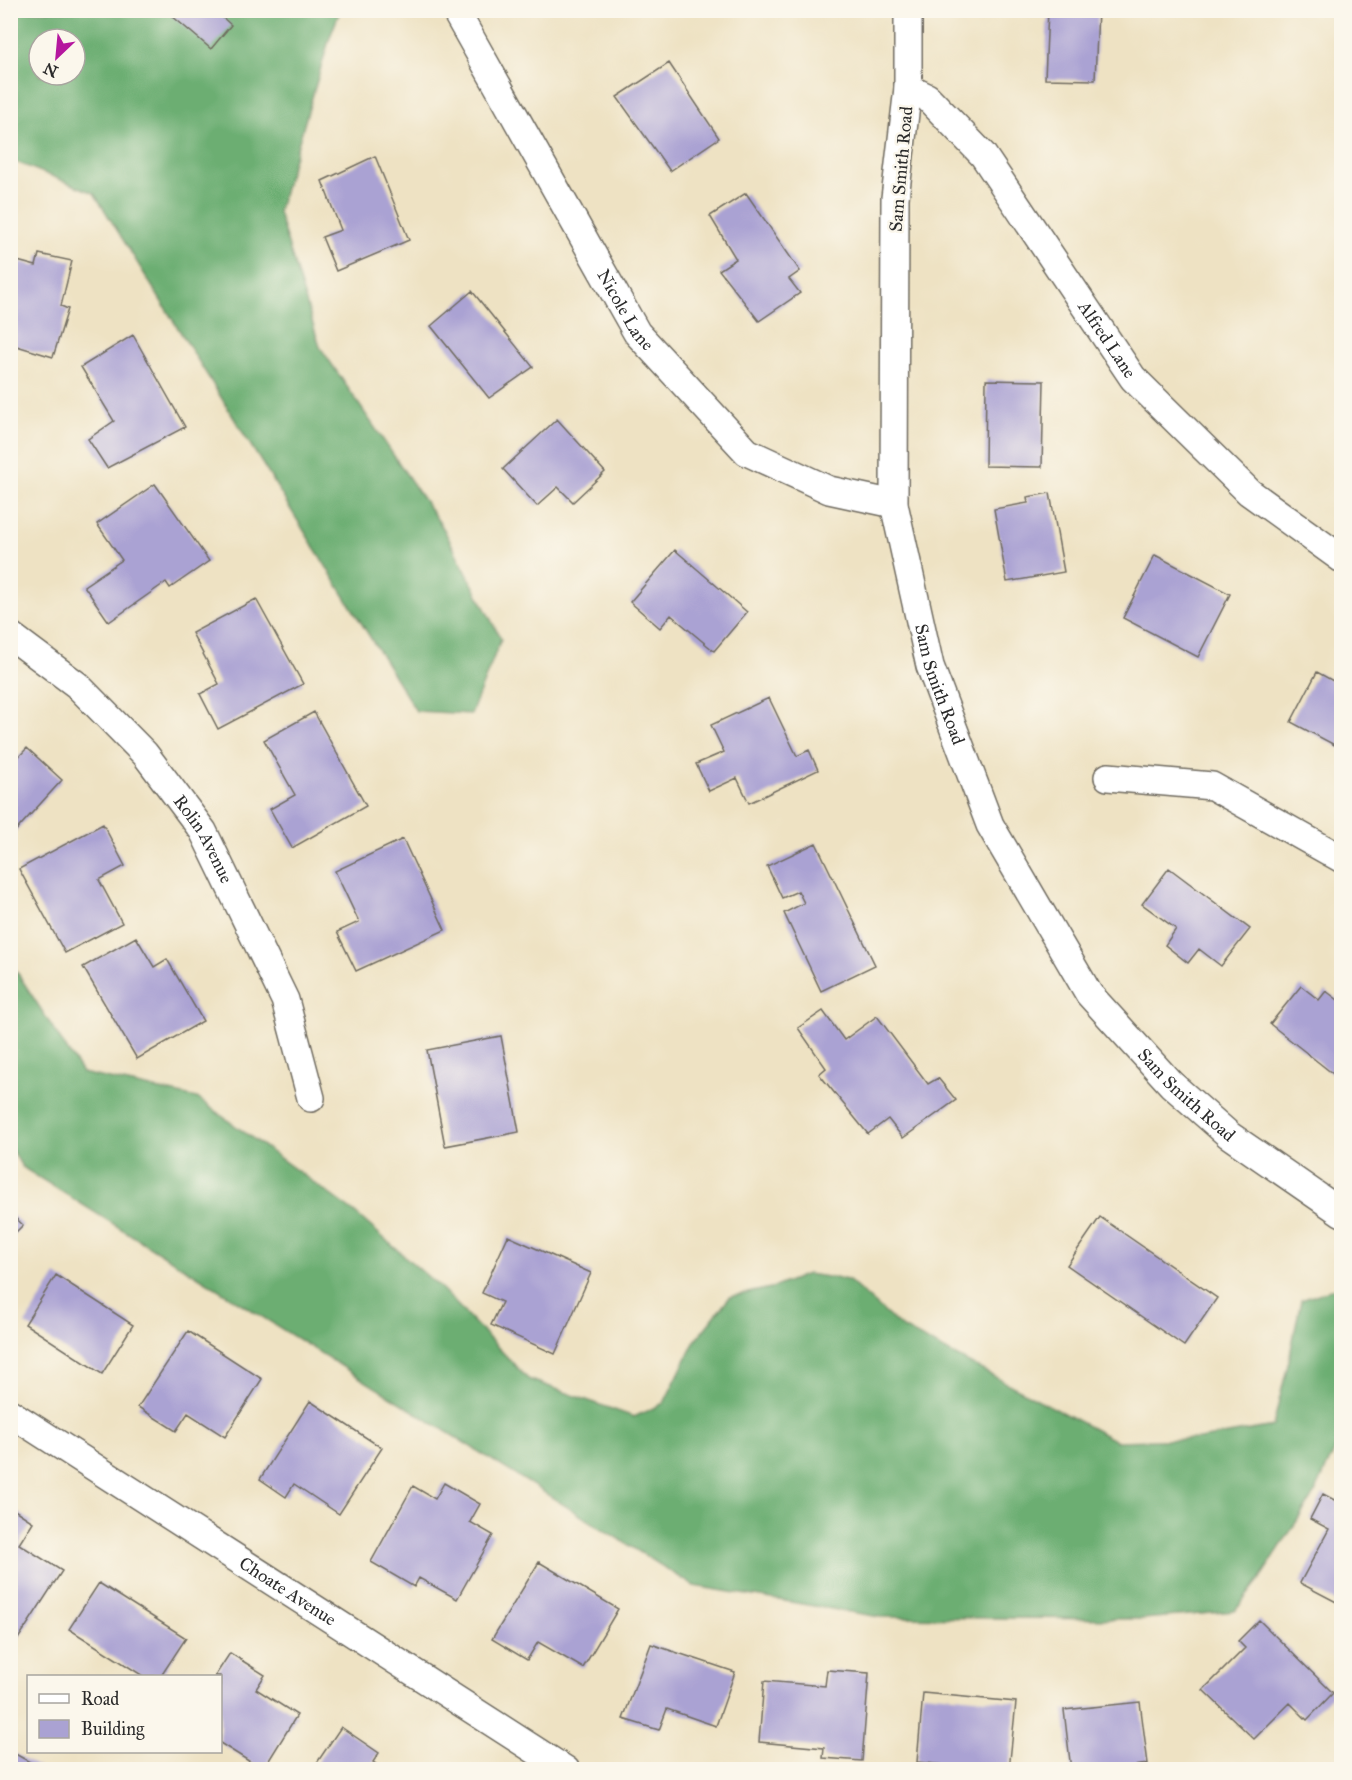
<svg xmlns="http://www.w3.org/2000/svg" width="1352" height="1780" font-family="'IM FELL Great Primer',serif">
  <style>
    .forest { fill: #6cae72; stroke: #4c6c4e; stroke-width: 1.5; fill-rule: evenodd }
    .building { fill: #aaa2d3 }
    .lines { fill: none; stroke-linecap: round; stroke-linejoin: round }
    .minor-casing { stroke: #6f6b60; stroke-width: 30 }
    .minor { stroke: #fff; stroke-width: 27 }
    .labels { text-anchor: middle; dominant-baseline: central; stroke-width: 5; stroke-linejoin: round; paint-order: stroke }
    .street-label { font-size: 18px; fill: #2b2b2b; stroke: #fbf7ec }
  </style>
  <rect width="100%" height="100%" fill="#fbf7ec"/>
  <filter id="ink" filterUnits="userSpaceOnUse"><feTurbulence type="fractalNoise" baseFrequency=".0167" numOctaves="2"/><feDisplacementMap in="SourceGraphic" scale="12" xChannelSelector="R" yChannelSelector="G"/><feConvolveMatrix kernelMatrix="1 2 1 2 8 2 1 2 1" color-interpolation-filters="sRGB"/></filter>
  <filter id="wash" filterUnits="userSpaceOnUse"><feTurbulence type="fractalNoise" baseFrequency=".008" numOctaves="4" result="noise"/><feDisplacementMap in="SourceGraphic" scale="24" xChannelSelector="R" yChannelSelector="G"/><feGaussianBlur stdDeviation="1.35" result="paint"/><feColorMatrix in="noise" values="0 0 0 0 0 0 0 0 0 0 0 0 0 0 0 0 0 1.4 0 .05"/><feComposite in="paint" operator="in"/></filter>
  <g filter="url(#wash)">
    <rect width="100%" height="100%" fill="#eee2c3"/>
    <path class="forest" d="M10,11H340L330,37L278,212L320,347L443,528L501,639L471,714L416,711L94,193L11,160ZM39,39H75V75H39Z
      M11,963L82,1073L197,1098L354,1212L442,1289L528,1379L634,1417L664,1403L695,1341L730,1297L775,1287L807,1274L848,1280L901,1327L1116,1441L1200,1439L1273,1426L1289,1360L1301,1300L1341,1286V1436L1315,1493L1259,1580L1235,1611L1143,1619L880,1617L694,1586L22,1167L11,1148Z"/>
    <g id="blocks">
      <path class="building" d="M165,10H222L219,14L231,25L211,49Z
        M1048,10H1098L1095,80L1045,79Z
        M669,63L719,138L670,171L617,97Z
        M375,156L409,240L336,271L322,237L341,230L322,181Z
        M746,193L800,271L789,279L800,293L759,321L719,270L736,259L710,216Z
        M39,254L72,261L61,306L68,309L53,357L10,344V259L36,266Z
        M472,291L533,367L489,398L431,326Z
        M133,335L185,427L107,468L88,439L114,421L81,367Z
        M986,380L1044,381L1042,467L985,466Z
        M557,419L605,472L573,502L558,487L537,506L503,469Z
        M155,484L209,561L170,588L166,582L109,622L84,586L122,560L97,524Z
        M1050,493L1064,572L1007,582L994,509L1028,503L1027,497Z
        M675,550L747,612L714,651L671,615L660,628L630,602Z
        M1155,555L1230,594L1198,657L1123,618Z
        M256,599L303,684L218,729L200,694L219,684L192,633Z
        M1342,664V749L1291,722L1317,672L1333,681Z
        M769,698L797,756L809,750L818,770L749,803L737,778L709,791L696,764L724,752L711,725Z
        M314,712L366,806L292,848L270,809L295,795L264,740Z
        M27,748L62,780L10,837V766Z
        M103,824L125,866L99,880L122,923L65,953L19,869Z
        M403,839L445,930L356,971L337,932L359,922L335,871Z
        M816,843L875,965L821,991L784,913L804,903L798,891L782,898L767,866Z
        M1169,868L1250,929L1221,966L1199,949L1188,963L1165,945L1176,929L1142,904Z
        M136,937L154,967L167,959L203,1021L137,1059L83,967Z
        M1301,986L1319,1000L1326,991L1342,1003V1081L1270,1024Z
        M823,1011L844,1040L877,1016L928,1084L938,1078L956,1100L903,1138L888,1119L868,1134L819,1074L826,1068L798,1028Z
        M501,1036L519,1132L445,1146L427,1050Z
        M10,1213L23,1225L10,1238Z
        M1100,1217L1217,1298L1184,1346L1067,1265Z
        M508,1236L591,1273L555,1354L491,1325L502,1302L482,1293Z
        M56,1275L133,1325L102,1374L25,1324Z
        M188,1331L262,1379L225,1437L188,1413L176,1431L138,1407Z
        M310,1401L382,1448L339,1514L294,1484L286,1497L260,1479Z
        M444,1483L480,1504L470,1522L493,1535L457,1599L419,1578L414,1587L371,1562L413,1486L435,1499Z
        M1323,1494L1342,1504V1605L1300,1583L1329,1529L1310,1519Z
        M10,1507L33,1522L19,1544L62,1571L18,1639L10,1635Z
        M539,1562L618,1609L583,1668L538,1642L527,1660L492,1639Z
        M99,1583L186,1638L161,1676H143L69,1629Z
        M1259,1620L1333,1693L1307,1720L1290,1703L1254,1739L1203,1690L1245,1648L1238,1641Z
        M651,1644L735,1672L716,1726L667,1709L659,1730L623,1719Z
        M230,1653L265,1675L256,1689L297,1715L263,1770L220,1743V1676H215Z
        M827,1670L869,1673L862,1761L823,1758L824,1748L759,1742L764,1681L825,1686Z
        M923,1693L1016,1702L1009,1770H992L917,1762Z
        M1140,1702L1148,1764L1103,1770H1071L1064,1710Z
        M341,1727L379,1753L373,1762L385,1770H312Z
        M10,1751L44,1770H10Z"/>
    </g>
  </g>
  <g filter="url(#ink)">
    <use href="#blocks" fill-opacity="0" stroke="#6f6b60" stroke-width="1.5"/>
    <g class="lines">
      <defs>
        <g id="minor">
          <path id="s1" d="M455,10L637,333L747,452L829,490L894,504"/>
          <path id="s2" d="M908,10V88L895,198L894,504L930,666L990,825L1089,994L1171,1084L1229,1135L1342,1213"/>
          <path id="s3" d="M908,88L927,97L983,155L1133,378L1249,492L1342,559"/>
          <path id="s4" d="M10,635L77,685L145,754L203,831L285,1000L311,1098"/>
          <path d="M1108,777L1212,786L1342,859"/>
          <path id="s5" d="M10,1413L566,1770"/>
        </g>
      </defs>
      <use href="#minor" class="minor-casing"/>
      <use href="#minor" class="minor"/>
    </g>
  </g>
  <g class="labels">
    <g class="street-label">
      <text transform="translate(901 169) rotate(-85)">Sam Smith Road</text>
      <text stroke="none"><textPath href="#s1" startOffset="345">Nicole Lane</textPath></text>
      <text stroke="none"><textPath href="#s3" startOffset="324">Alfred Lane</textPath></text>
      <text stroke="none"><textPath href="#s2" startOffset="681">Sam Smith Road</textPath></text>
      <text stroke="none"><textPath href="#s4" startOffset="284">Rolin Avenue</textPath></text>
      <text stroke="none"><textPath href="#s2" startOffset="1167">Sam Smith Road</textPath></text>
      <text stroke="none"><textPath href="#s5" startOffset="330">Choate Avenue</textPath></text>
    </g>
  </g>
  <rect width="1352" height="1780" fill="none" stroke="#fbf7ec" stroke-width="36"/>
  <rect x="27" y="1675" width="195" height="78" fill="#fbf7ec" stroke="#a8a59f" stroke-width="1.5"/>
  <rect x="39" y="1694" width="30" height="9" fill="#ffffff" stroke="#a8a59f" stroke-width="1.5"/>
  <text x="81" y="1705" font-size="18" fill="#2b2b2b">Road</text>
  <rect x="39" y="1720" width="30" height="18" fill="#aaa2d3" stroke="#a8a59f" stroke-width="1.5"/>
  <text x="81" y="1735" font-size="18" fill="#2b2b2b">Building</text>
  <g transform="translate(57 57) rotate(206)"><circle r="28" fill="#fbf7ec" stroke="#a8a59f" stroke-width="1.5"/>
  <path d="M0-4.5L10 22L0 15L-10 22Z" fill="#b5179e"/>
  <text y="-9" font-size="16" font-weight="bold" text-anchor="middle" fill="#2b2b2b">N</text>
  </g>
</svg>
